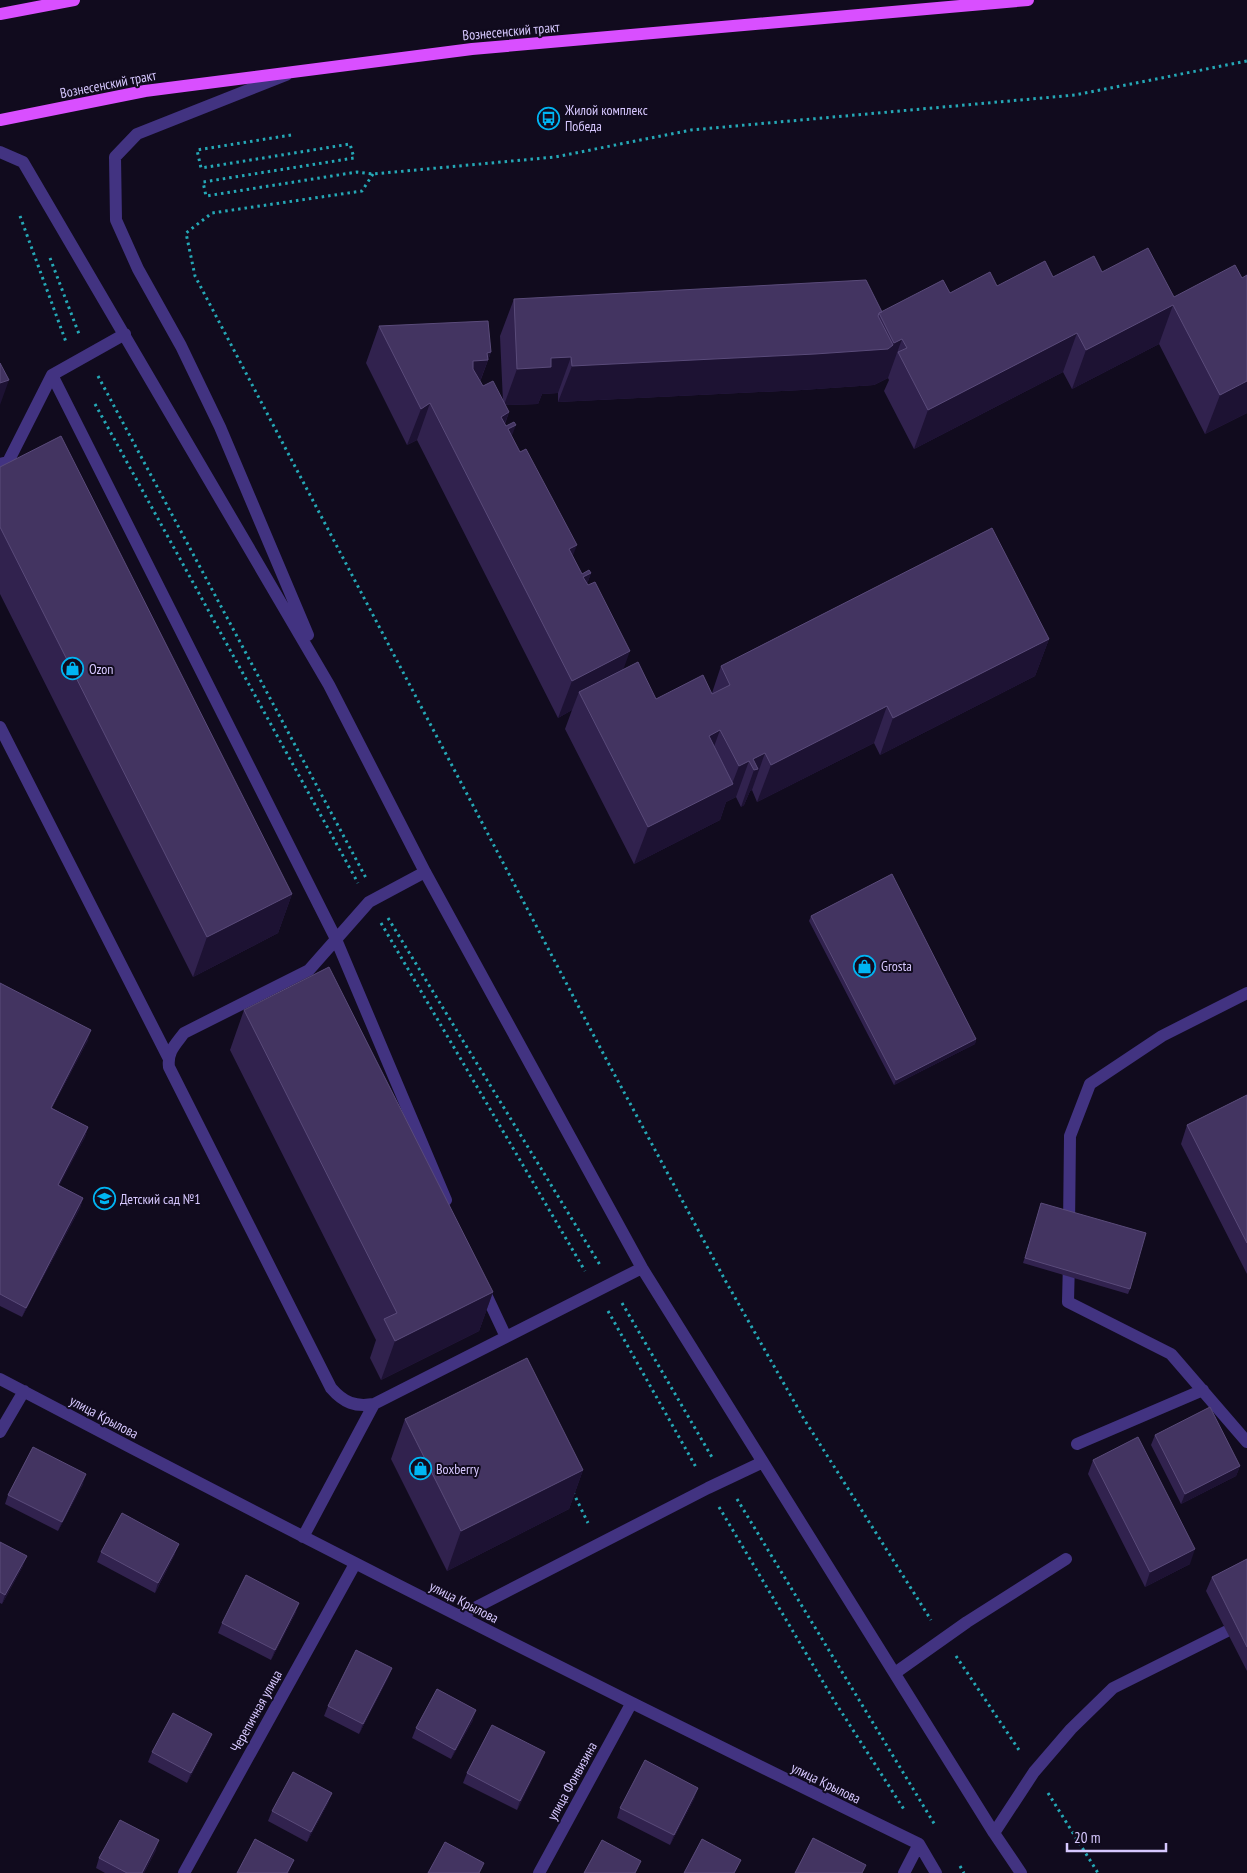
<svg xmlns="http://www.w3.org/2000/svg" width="1247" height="1873" font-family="'PT Sans Narrow',sans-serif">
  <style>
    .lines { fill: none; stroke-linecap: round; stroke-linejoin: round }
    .path { stroke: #25a8b6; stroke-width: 3; stroke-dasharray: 2.5 4; stroke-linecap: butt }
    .minor { stroke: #423381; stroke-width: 12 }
    .major { stroke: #d94fff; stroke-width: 12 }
    .wall { fill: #31224e }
    .shaded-wall { fill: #1d1233 }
    .building { fill: #433461; stroke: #5a4b7a }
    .labels { text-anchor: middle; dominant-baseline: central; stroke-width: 4; stroke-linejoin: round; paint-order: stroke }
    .street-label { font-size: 14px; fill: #d7c8ff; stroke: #110b1e }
    .poi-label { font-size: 14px; fill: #d7c8ff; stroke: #110b1e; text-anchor: start }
  </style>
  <rect width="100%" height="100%" fill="#110b1e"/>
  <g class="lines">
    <path class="path" d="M291,135L197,150L201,168L350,144L354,158L203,182L206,196L357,172L373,174L555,157L691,130L1075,95L1247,61
      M373,174L362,191L212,213L186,233L195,276L604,1055L725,1280L804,1419L931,1620
      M20,216L66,342
      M50,258L79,334
      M98,376L366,878
      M95,404L358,883
      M388,918L600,1265
      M381,923L585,1271
      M622,1303L713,1459
      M608,1311L697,1469
      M573,1492L588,1523
      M737,1499L935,1825
      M719,1507L835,1702L905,1811
      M956,1656L1021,1753
      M1048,1793L1098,1873
      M960,1866L964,1873"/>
    <path class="minor" d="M286,75L137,134L115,157L116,220L138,269L181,346L220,427L308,635
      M0,152L23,162L329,685L425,872L642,1268L994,1833L1021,1873
      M52,375L335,937L446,1200
      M0,464L8,462L52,375L125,334
      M0,727L168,1057
      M425,872L369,902L309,970L184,1033C175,1045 167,1052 169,1067L331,1388C344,1403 355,1407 374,1404L642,1268
      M1069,1226L1070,1136L1090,1084L1162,1036L1247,993
      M1069,1261L1068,1302L1171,1354L1247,1442
      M483,1288L506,1337
      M0,1379C304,1539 610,1694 919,1844
      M0,1432L24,1391
      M1077,1444L1203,1390
      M303,1537L374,1404
      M459,1616L708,1488L763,1462
      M895,1673L967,1622L1066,1559
      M994,1833L1034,1772L1071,1729L1113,1688L1247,1621
      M919,1844L936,1873
      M184,1873L355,1564
      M539,1873L631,1704
      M904,1873L919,1844"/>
    <path class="major" d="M0,14L74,0
      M0,120L145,91L472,49L1028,0"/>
  </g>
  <path class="wall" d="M1102,272L1174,297L1247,413L1205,434L1159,344L1072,389L1063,372L914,449L884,391L889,380L888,378L874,385L802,390L558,402V393L542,394L538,404L505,405L509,412L505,424L582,574L591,573L587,584L623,670L656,699L712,693L721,666L1049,639L1035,676L880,755L874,743L757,802L752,790L750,791L744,805L741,807L736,797L726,802L720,820L634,864L565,729L572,710L558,718L417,440L407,445L366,363L379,326L491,352L480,382L483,386L503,402L500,336L514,299L882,312L950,293L1053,277Z
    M0,467L292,894L278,933L193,977L0,594Z
    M811,916L976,1039L975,1044L894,1085L809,921Z
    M0,983L88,1040L52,1108L88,1127L85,1137L59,1185L83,1198L80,1208L22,1317L0,1306Z
    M244,1010L493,1292L479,1331L381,1380L370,1358L376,1340L230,1050Z
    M1247,1095V1274L1181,1144L1187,1125Z
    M1040,1208L1130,1289L1128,1294L1023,1263Z
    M405,1419L583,1470L569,1509L447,1571L391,1459Z
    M1155,1435L1240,1466L1236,1476L1181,1504L1151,1445Z
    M1093,1460L1190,1564L1145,1587L1088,1474Z
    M83,1484L58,1531L5,1504L8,1495Z
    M0,1542L23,1566L2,1604L0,1603Z
    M101,1552L175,1554L155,1593L97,1562Z
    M1247,1559V1671L1206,1591L1212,1577Z
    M296,1612L271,1660L218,1633L222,1623Z
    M392,1668L388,1678L359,1734L324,1716L328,1706Z
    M473,1720L451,1759L412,1738L416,1728Z
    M212,1734L208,1744L187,1783L148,1762L152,1752Z
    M541,1762L517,1810L463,1783L467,1773Z
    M332,1793L328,1803L307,1842L268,1821L272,1811Z
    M695,1797L670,1845L617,1818L620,1808Z
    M156,1850L144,1873H105L96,1868L99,1858Z"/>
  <path class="shaded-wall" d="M1173,305L1159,344L1072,389L1086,350Z
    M1077,333L1063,372L914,449L928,410Z
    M902,339L888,378L874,385L802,390L558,402L572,366L893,345L894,343Z
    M491,352L474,397L473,361L487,353Z
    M571,357L558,393L542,394L538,404L504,405L517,369L551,358Z
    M9,380L0,405V383Z
    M1247,381V413L1205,434L1220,395Z
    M430,403L417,440L407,445L421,409Z
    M509,412L495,449L501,417Z
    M516,425L502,462L508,429Z
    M577,545L563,582L569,549Z
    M591,573L578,609L583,577Z
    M1049,639L1035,676L880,755L893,718Z
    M630,651L617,687L579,692L572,710L558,718L572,681Z
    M887,706L874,743L757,802L771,765Z
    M720,730L707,766L709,736Z
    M765,753L752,790L750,791L744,805L741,807L754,770L753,759Z
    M749,761L736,797L726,802L720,820L634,864L648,827L732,784L739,766Z
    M292,894L278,933L193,977L207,937Z
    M91,1030L88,1040L47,1117L51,1108Z
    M976,1039L975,1044L894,1085L896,1080Z
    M88,1127L85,1137L55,1194L58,1185Z
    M83,1198L80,1208L22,1317L26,1308Z
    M493,1292L479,1331L381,1380L395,1341Z
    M1240,1466L1236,1476L1181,1504L1185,1494Z
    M583,1470L569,1509L447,1571L461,1531Z
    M86,1474L83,1484L58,1531L62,1522Z
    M179,1544L175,1554L155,1593L158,1583Z
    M1195,1549L1190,1564L1145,1587L1150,1572Z
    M27,1556L23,1566L2,1604L5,1595Z
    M299,1603L296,1612L271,1660L275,1650Z
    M392,1668L388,1678L359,1734L363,1724Z
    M476,1710L473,1720L451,1759L455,1750Z
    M212,1734L208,1744L187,1783L191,1773Z
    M545,1752L541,1762L517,1810L520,1801Z
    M698,1788L695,1797L670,1845L674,1835Z
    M332,1793L328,1803L307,1842L311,1832Z
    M159,1840L156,1850L144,1873H142Z
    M294,1860L290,1870L289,1873H287Z
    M741,1860L737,1869L735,1873H734Z"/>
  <path class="building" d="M1148,248L1174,297L1235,265L1242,278L1247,275V381L1220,395L1173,305L1086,350L1077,333L928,410L898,352L907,348L902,339L894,343L879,313L943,280L950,293L990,272L997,286L1045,261L1053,277L1094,256L1102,272Z
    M866,280L882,312L879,313L878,316L893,345L888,349L815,354L572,366L571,357L551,358V367L517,369L514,299Z
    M488,321L491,352L487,353L488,360L473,361V369L483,386L493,381L509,412L501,417L506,426L514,422L516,425L508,429L520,452L526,449L577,545L569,549L582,574L589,570L591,573L583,577L588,585L595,582L630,651L572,681L430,403L421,409L379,326Z
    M0,363L9,380L0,383Z
    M61,436L292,894L207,937L0,527V467Z
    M992,528L1049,639L893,718L887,706L771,765L765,753L753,759L758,769L754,770L749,761L739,766L720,730L709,736L733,784L648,827L579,692L638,662L656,699L703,675L712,694L730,685L721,666Z
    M892,874L976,1039L896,1080L811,916Z
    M329,967L493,1292L395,1341L384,1319L397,1313L244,1010Z
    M0,983L91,1030L51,1108L88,1127L58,1185L83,1198L26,1308L0,1294Z
    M1247,1095V1243L1187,1125Z
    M1041,1203L1146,1233L1130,1289L1025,1258Z
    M527,1358L583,1470L461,1531L405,1419Z
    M1210,1407L1240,1466L1185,1494L1155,1435Z
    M1138,1437L1195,1549L1150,1572L1093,1460Z
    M33,1447L86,1474L62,1522L8,1495Z
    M122,1513L179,1544L158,1583L101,1552Z
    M0,1542L27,1556L5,1595L0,1592Z
    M1247,1559V1647L1212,1577Z
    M246,1575L299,1603L275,1650L222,1623Z
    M356,1650L392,1668L363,1724L328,1706Z
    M437,1689L476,1710L455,1750L416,1728Z
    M173,1713L212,1734L191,1773L152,1752Z
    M492,1725L545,1752L520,1801L467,1773Z
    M645,1760L698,1788L674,1835L620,1808Z
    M293,1772L332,1793L311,1832L272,1811Z
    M120,1820L159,1840L142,1873H127L99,1858Z
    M813,1838L866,1865L862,1873H795Z
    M255,1839L294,1860L287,1873H237Z
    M702,1839L741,1860L734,1873H684Z
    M602,1840L641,1861L635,1873H584Z
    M445,1842L484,1863L479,1873H428Z"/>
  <defs>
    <symbol id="bus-ring" viewBox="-11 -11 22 22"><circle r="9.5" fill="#110b1e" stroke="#00b5f3" stroke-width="1.5"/><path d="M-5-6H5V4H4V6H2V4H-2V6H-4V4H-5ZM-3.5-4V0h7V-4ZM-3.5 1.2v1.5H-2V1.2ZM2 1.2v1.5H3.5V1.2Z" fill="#00b5f3"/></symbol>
    <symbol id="shop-ring" viewBox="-11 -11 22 22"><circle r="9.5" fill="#110b1e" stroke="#00b5f3" stroke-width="1.5"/><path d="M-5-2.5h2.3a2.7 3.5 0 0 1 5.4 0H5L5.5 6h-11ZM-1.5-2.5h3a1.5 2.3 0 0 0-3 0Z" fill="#00b5f3"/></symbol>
    <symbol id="school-ring" viewBox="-11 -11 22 22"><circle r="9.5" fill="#110b1e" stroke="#00b5f3" stroke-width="1.5"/><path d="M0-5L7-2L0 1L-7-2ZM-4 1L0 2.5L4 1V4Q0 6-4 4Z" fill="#00b5f3"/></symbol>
  </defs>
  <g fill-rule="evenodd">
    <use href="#bus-ring" x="536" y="106" width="25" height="25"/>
    <use href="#shop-ring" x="60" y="656" width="25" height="25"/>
    <use href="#shop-ring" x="852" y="954" width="25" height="25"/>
    <use href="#school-ring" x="92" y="1186" width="25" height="25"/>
    <use href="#shop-ring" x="408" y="1456" width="25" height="25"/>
  </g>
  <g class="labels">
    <g class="street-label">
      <text transform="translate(511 31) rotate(-5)">Вознесенский тракт</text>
      <text transform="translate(108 84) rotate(-11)">Вознесенский тракт</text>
      <text transform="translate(104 1417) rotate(28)">улица Крылова</text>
      <text transform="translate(464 1602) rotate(27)">улица Крылова</text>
      <text transform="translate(256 1711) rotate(-61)">Черепичная улица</text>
      <text transform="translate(572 1781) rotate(-61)">улица Фонвизина</text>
      <text transform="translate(826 1783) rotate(26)">улица Крылова</text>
    </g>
    <g class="poi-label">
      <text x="565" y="110">Жилой комплекс<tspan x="565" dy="16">Победа</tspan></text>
      <text x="89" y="669">Ozon</text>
      <text x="881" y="966">Grosta</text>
      <text x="120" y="1199">Детский сад №1</text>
      <text x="436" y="1469">Boxberry</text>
    </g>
  </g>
  <path d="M1067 1843v8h99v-8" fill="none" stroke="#d7c8ff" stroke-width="2.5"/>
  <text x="1074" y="1843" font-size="15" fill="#d7c8ff" stroke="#110b1e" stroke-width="4" paint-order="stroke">20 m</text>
</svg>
